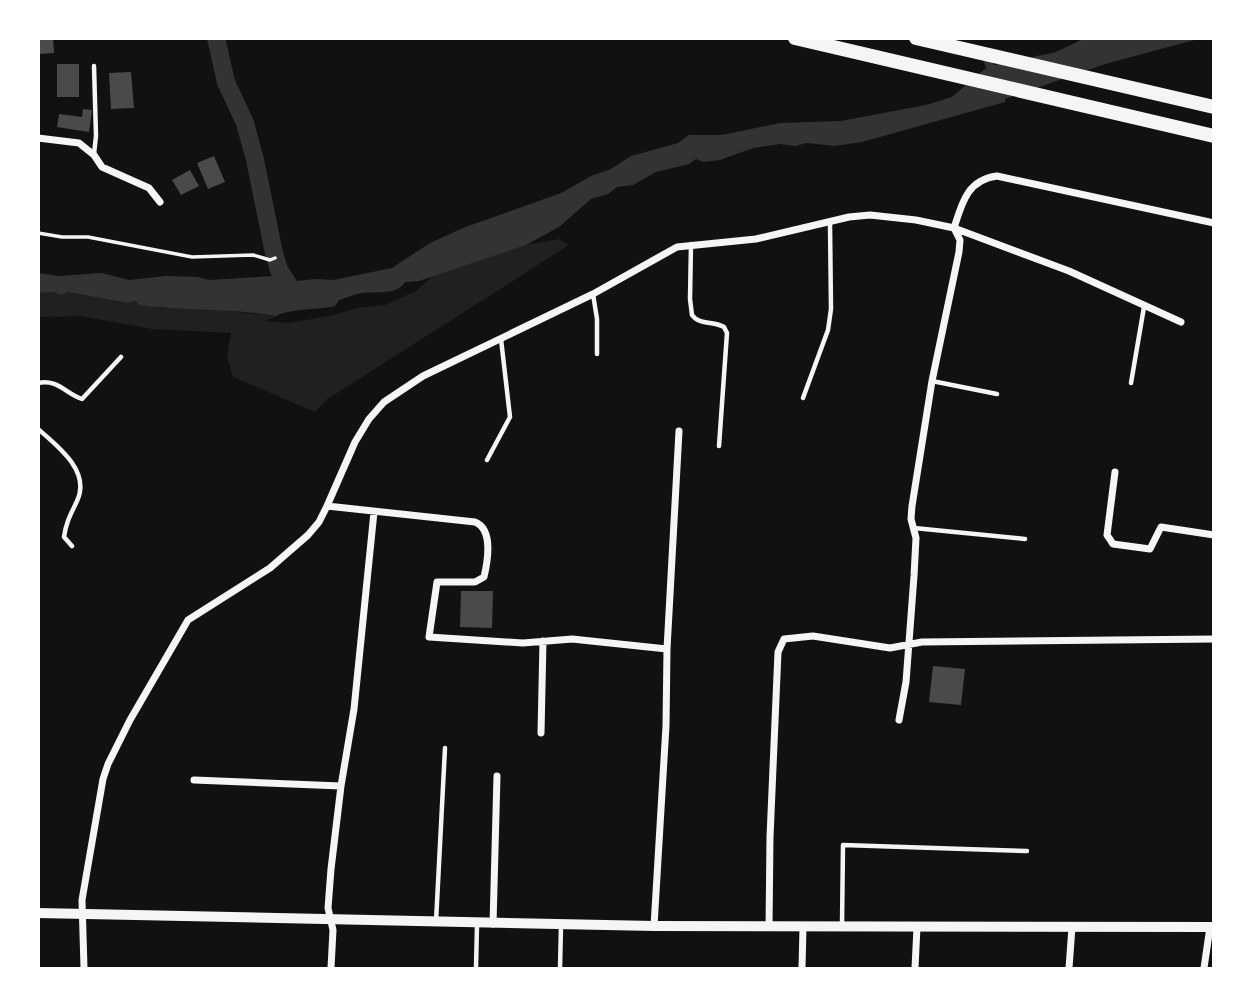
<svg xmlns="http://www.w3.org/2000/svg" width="1252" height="1007" font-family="Helvetica,sans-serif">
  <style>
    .green { fill: #202020 }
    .water { fill: #333 }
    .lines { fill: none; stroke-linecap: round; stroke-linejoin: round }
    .canal { stroke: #333; stroke-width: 18 }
    .building { fill: #4a4a4a }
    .path { stroke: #f5f5f5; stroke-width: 3.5 }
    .service { stroke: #f5f5f5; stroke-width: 4.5 }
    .minor { stroke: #f5f5f5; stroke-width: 7 }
    .secondary { stroke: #f5f5f5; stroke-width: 10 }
    .trunk { stroke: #f5f5f5; stroke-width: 14 }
  </style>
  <rect width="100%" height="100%" fill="#111"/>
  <path class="green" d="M559,239L569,245L326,400L315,412L233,377L227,357L231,333L152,329L81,316L39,317V293L51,292L61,295L68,292L126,303L137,301L161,308H203L276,316L265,321L290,323L334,315L357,308L385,305L416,291L435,274L526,245Z"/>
  <path class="water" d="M1083,39H1198L1105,64L1005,99V102L862,142L835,146L807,143L795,146L780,144L753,148L720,160L704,162L696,159L689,164L656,172L633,185L617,187L608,194L591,199L559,227L526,245L419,281L405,282C396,296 377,291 362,293C354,294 346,298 339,300L335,306C318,310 291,308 276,316C231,308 185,311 139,305L136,301L127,303L68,292L61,295L52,292L39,293V273L58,276L102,273L129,280L166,276L197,277L209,280L273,276L289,282L314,279L333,280L392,268L430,243L463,228L561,193L591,176L611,169L631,156L678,143L689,135H722L780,123L841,121L926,105L952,97L986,68L982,57L990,54L994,65L1056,52Z"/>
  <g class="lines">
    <path class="canal" d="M216,38L226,82L245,123L255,160L274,253L279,270L292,290"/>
  </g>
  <path class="building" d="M38,38H53L54,53L38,54Z
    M57,64H79V97H57Z
    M131,72L134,108L111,109L109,73Z
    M83,109L92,110L89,132L57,127L59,114L82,117Z
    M214,156L225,182L208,189L197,163Z
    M190,170L199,186L181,195L172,180Z
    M461,591H493L492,628L460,627Z
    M933,666L965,669L961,705L929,702Z"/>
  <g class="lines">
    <path class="path" d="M38,233L62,237H88L192,257L253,255L270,260L275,258"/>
    <path class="service" d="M94,66L96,136L94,154
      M691,244L690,299L692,315C699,325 714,321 724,327L727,333L719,446
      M593,294L597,319V354
      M932,381L997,394
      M38,383C58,379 65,393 82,399L121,357
      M1131,383L1144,307
      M803,398L828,330L831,309L830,223
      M38,429C59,447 91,472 77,501C71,514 66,522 64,537L72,546
      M487,460L510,417L501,339
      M914,528L1025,539
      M436,922L445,748
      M842,926L843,845L1027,851
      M476,968L477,925
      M560,968L561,925"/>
    <path class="minor" d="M38,138L79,143L94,155L102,167L149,188L160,202
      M954,228C962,203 967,180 997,176L1214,223
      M1115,472L1107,535L1113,544L1150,549L1161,527L1214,535
      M327,506L475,522C493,529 488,560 484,577L475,582H437L429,637L523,643L572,639L667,649
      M899,720L906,682L914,576L916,538L911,519L912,506L932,381L959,252L960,240L954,228
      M541,733L543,641
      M194,780L341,786
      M493,924L497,776
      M654,926L666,726L667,649L679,431
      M769,927L770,837L778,652L784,639L813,636L890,648L922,642L1214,639
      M84,968L82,900L103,779L108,764L130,720L188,620L270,568L308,535L319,522L327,506L355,442L369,419L384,402L423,376L593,294L677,247L756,239L849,217L870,215L916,220L954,228L1069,271L1181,322
      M331,968L333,930L328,908L331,869L341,786L354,709L374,512
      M802,968L803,927
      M915,968L917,927
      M1069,968L1072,927
      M1204,968L1210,927"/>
    <path class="secondary" d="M38,913L654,926L1214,927"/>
    <path class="trunk" d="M795,38L1214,136
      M916,38L1214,107"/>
  </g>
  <rect width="1252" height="1007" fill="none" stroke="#ffffff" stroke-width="80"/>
</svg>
